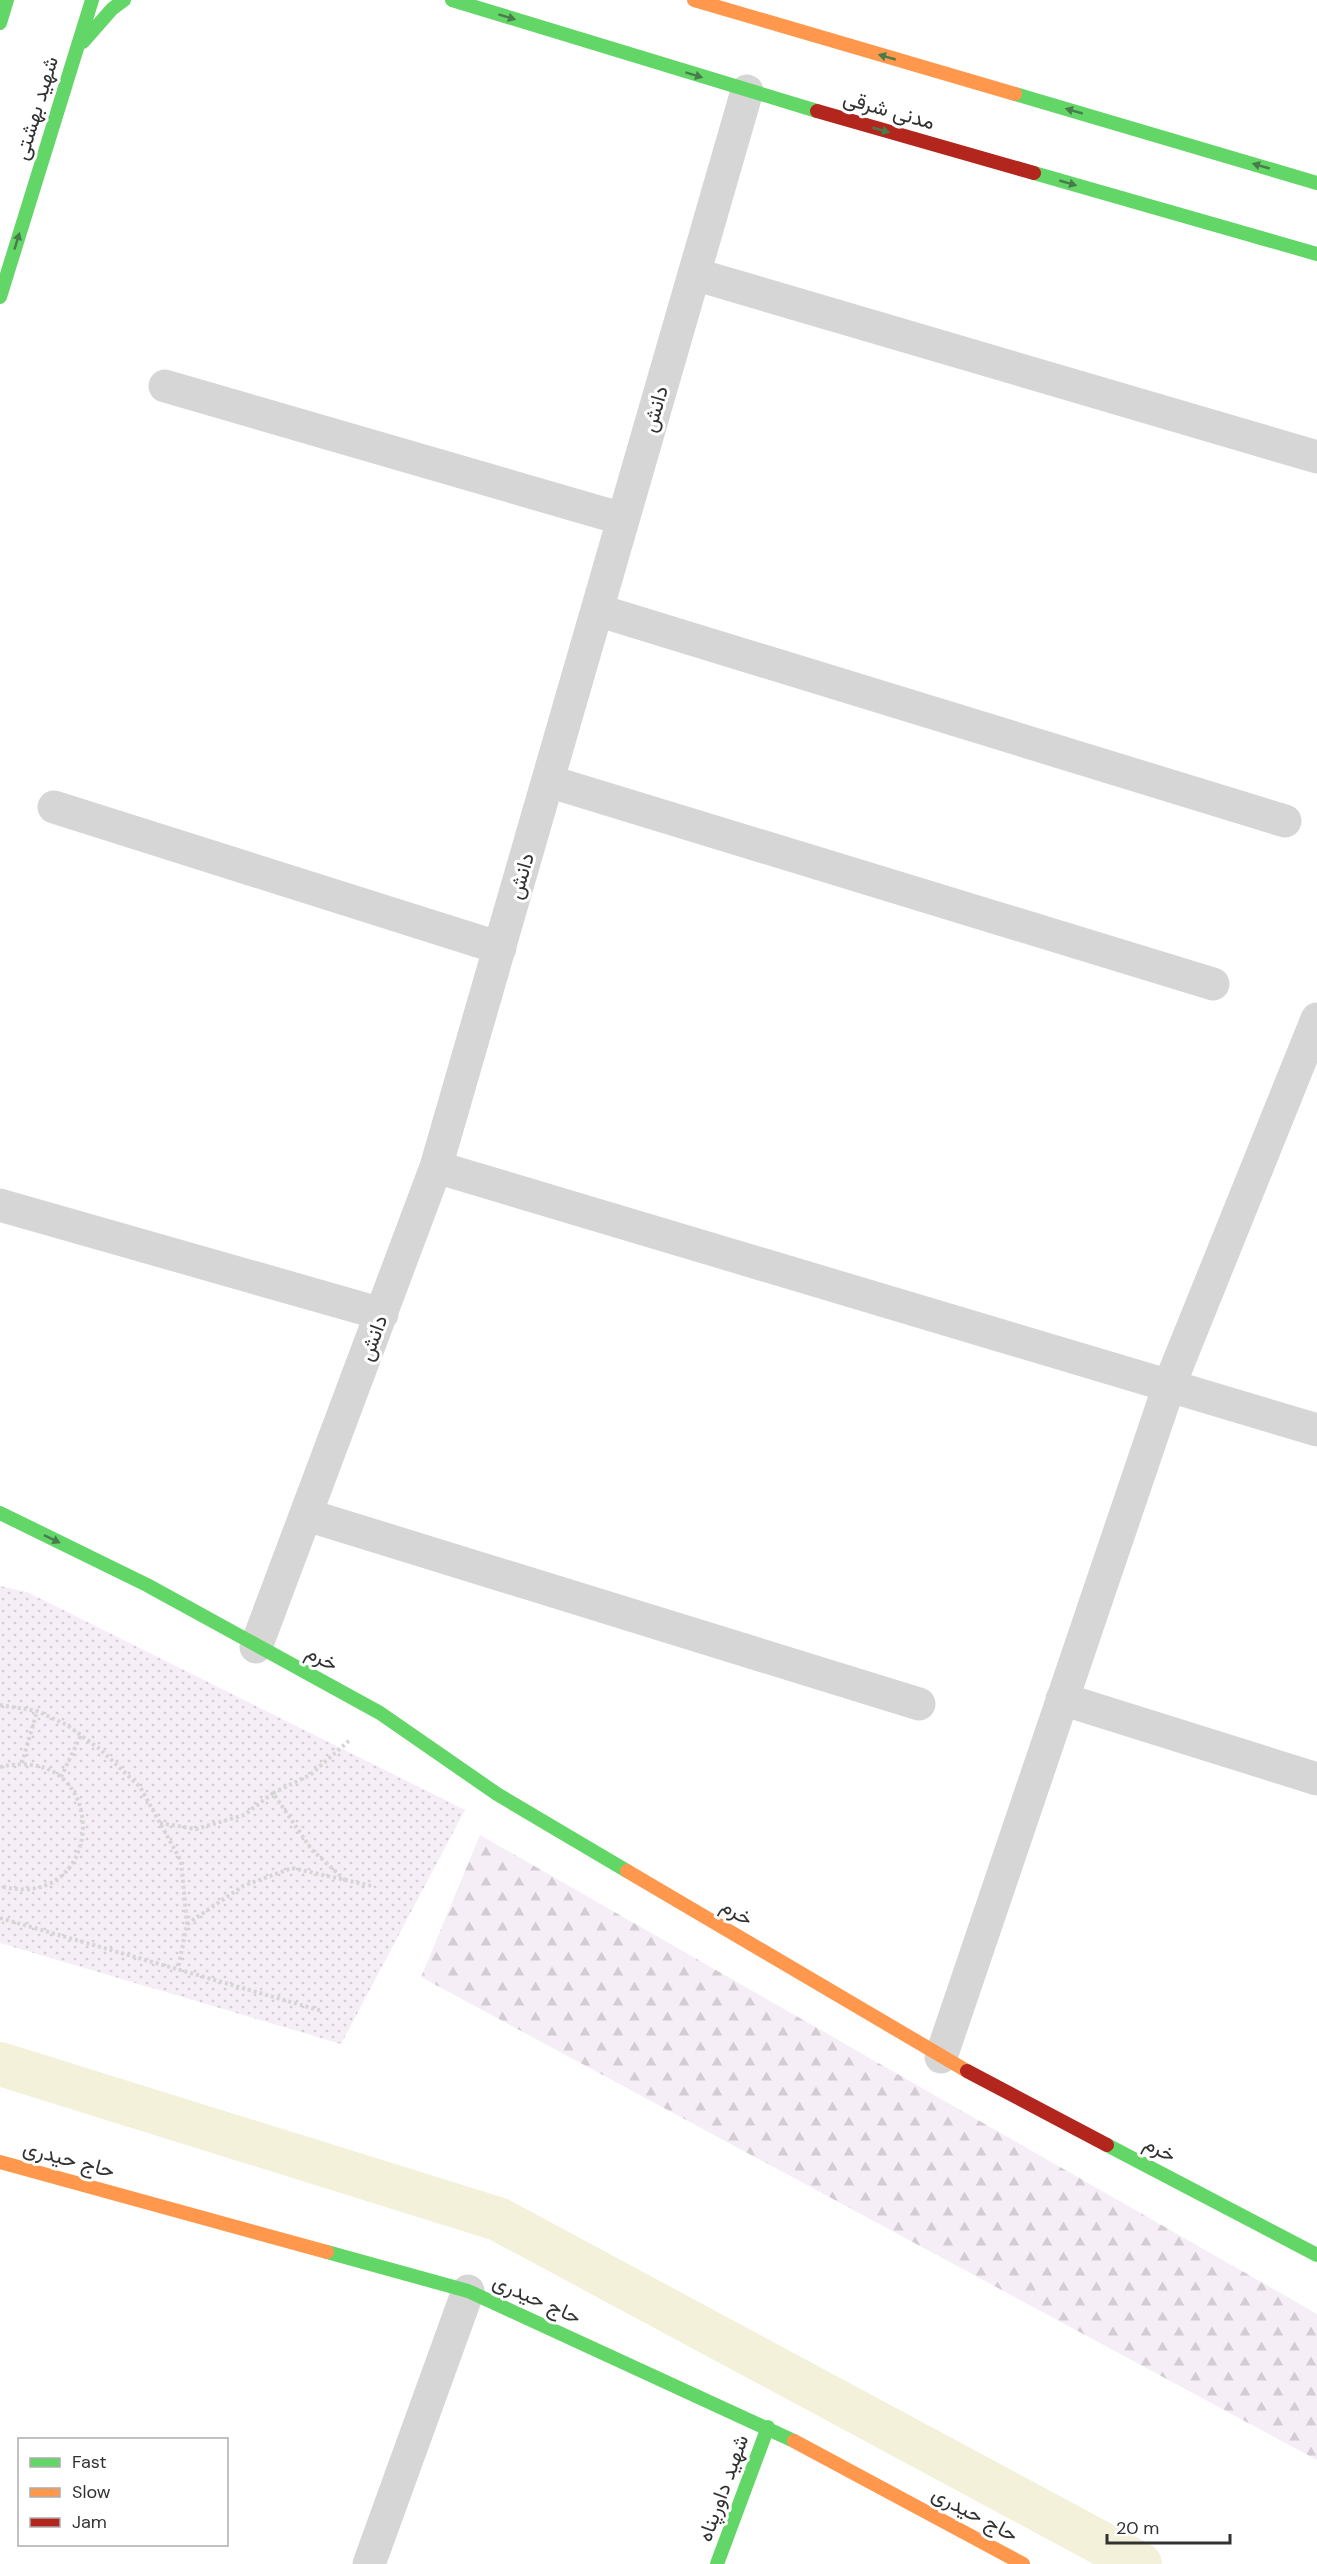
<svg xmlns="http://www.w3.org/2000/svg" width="1317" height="2564" font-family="'DM Sans',Vazirmatn,sans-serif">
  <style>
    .forest { fill: url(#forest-firs) }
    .park { fill: url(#park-dots) }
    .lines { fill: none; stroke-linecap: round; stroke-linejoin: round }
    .canal { stroke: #f4f1db; stroke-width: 44 }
    .path { stroke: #d6d6d6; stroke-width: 4; stroke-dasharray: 3 3; stroke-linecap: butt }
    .street { stroke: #d6d6d6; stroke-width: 33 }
    .fast { stroke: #63d668; stroke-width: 14 }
    .slow { stroke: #ff974d; stroke-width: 14 }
    .jam { stroke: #b3261e; stroke-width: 14 }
    .oneway { fill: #487c4a }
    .labels { text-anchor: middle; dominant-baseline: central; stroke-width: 6; stroke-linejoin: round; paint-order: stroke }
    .street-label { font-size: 21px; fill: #323232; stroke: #fff }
  </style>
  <defs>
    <pattern id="forest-firs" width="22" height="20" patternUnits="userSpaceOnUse" patternTransform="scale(1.5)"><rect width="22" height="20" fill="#f6eef6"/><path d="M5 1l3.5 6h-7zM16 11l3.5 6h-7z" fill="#d3cdd3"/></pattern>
    <pattern id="park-dots" width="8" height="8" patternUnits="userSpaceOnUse" patternTransform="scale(1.5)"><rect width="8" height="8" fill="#f6eef6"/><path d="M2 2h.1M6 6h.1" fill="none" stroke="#d3cdd3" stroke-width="1.8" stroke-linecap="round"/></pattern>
  </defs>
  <rect width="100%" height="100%" fill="#fff"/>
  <path class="forest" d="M480,1835L1317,2314V2460L421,1977Z"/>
  <path class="park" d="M0,1586L27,1592L465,1810L341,2044L0,1943Z"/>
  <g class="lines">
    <path class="canal" d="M0,2064L498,2219L1140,2564"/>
    <path class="path" d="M0,1705L37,1711L67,1725L101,1750L140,1787L181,1861L187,1924L178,1969
      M22,1763L37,1711
      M0,1767C113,1741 108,1915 0,1886
      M61,1777L81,1735
      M273,1793L310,1775L351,1739
      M160,1823L196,1829L244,1815L273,1793L312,1850L345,1880
      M0,1918L322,2011
      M187,1924L243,1886L292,1868L372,1886"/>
    <path class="street" d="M694,274L1317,457
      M165,386L623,519
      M597,610L1285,821
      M548,781L1213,984
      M54,807L500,948
      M436,1167L1317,1430
      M0,1205L382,1314
      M307,1515L919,1704
      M256,1647L436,1167L747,91
      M1062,1699L1317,1779
      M941,2057L1169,1386L1317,1019
      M369,2564L468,2291"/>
    <path class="fast" d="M452,0L817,111
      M0,23L7,0
      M83,42L112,9L124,0
      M1015,94L1317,183
      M1034,173L1317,254
      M0,297L92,0
      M0,1513L147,1585L380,1713L497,1794L627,1871
      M1107,2145L1317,2255
      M327,2252L468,2291L794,2441
      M717,2564L768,2427"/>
    <path class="slow" d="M694,0L1015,94
      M627,1871L967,2071
      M0,2162L327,2252
      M794,2441L1023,2564"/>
    <path class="jam" d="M817,111L1034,173
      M967,2071L1107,2145"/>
  </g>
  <defs><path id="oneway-solid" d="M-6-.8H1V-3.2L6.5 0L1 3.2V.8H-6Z" transform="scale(1.5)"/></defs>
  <g class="oneway">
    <use href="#oneway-solid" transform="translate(507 17) rotate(17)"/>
    <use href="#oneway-solid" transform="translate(887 57) rotate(-164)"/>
    <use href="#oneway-solid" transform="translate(694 75) rotate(17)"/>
    <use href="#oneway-solid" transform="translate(1074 111) rotate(-164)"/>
    <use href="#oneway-solid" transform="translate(881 130) rotate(16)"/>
    <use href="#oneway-solid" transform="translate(1261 166) rotate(-164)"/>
    <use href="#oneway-solid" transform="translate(1068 183) rotate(16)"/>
    <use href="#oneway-solid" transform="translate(17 241) rotate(-73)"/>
    <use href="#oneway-solid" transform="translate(52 1539) rotate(26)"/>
  </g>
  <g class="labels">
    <g class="street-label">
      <text transform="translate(36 108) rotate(-73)">شهید بهشتی</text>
      <text transform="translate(889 110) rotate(16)">مدنی شرقی</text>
      <text transform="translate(655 409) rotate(-74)">دانش</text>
      <text transform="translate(521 876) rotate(-74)">دانش</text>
      <text transform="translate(373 1338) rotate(-70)">دانش</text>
      <text transform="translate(322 1658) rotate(28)">خرم</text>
      <text transform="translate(737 1912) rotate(31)">خرم</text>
      <text transform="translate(1160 2149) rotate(28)">خرم</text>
      <text transform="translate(69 2159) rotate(15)">حاج حیدری</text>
      <text transform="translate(537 2299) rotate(24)">حاج حیدری</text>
      <text transform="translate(723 2488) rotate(-70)">شهید داورپناه</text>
      <text transform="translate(975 2514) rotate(28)">حاج حیدری</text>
    </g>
  </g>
  <rect x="18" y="2438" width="210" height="108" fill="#ffffff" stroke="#adadad" stroke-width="1.5"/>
  <rect x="30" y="2458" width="30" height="9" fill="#63d668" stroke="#adadad" stroke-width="1.5"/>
  <text x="72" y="2468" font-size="18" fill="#323232">Fast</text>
  <rect x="30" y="2488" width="30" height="9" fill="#ff974d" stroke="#adadad" stroke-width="1.5"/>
  <text x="72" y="2498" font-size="18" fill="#323232">Slow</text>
  <rect x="30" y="2518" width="30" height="9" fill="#b3261e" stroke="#adadad" stroke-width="1.5"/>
  <text x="72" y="2528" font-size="18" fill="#323232">Jam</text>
  <path d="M1107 2534v9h123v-9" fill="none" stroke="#323232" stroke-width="3"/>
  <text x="1116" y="2534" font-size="18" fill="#323232" stroke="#ffffff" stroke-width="4.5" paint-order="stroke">20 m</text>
</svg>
